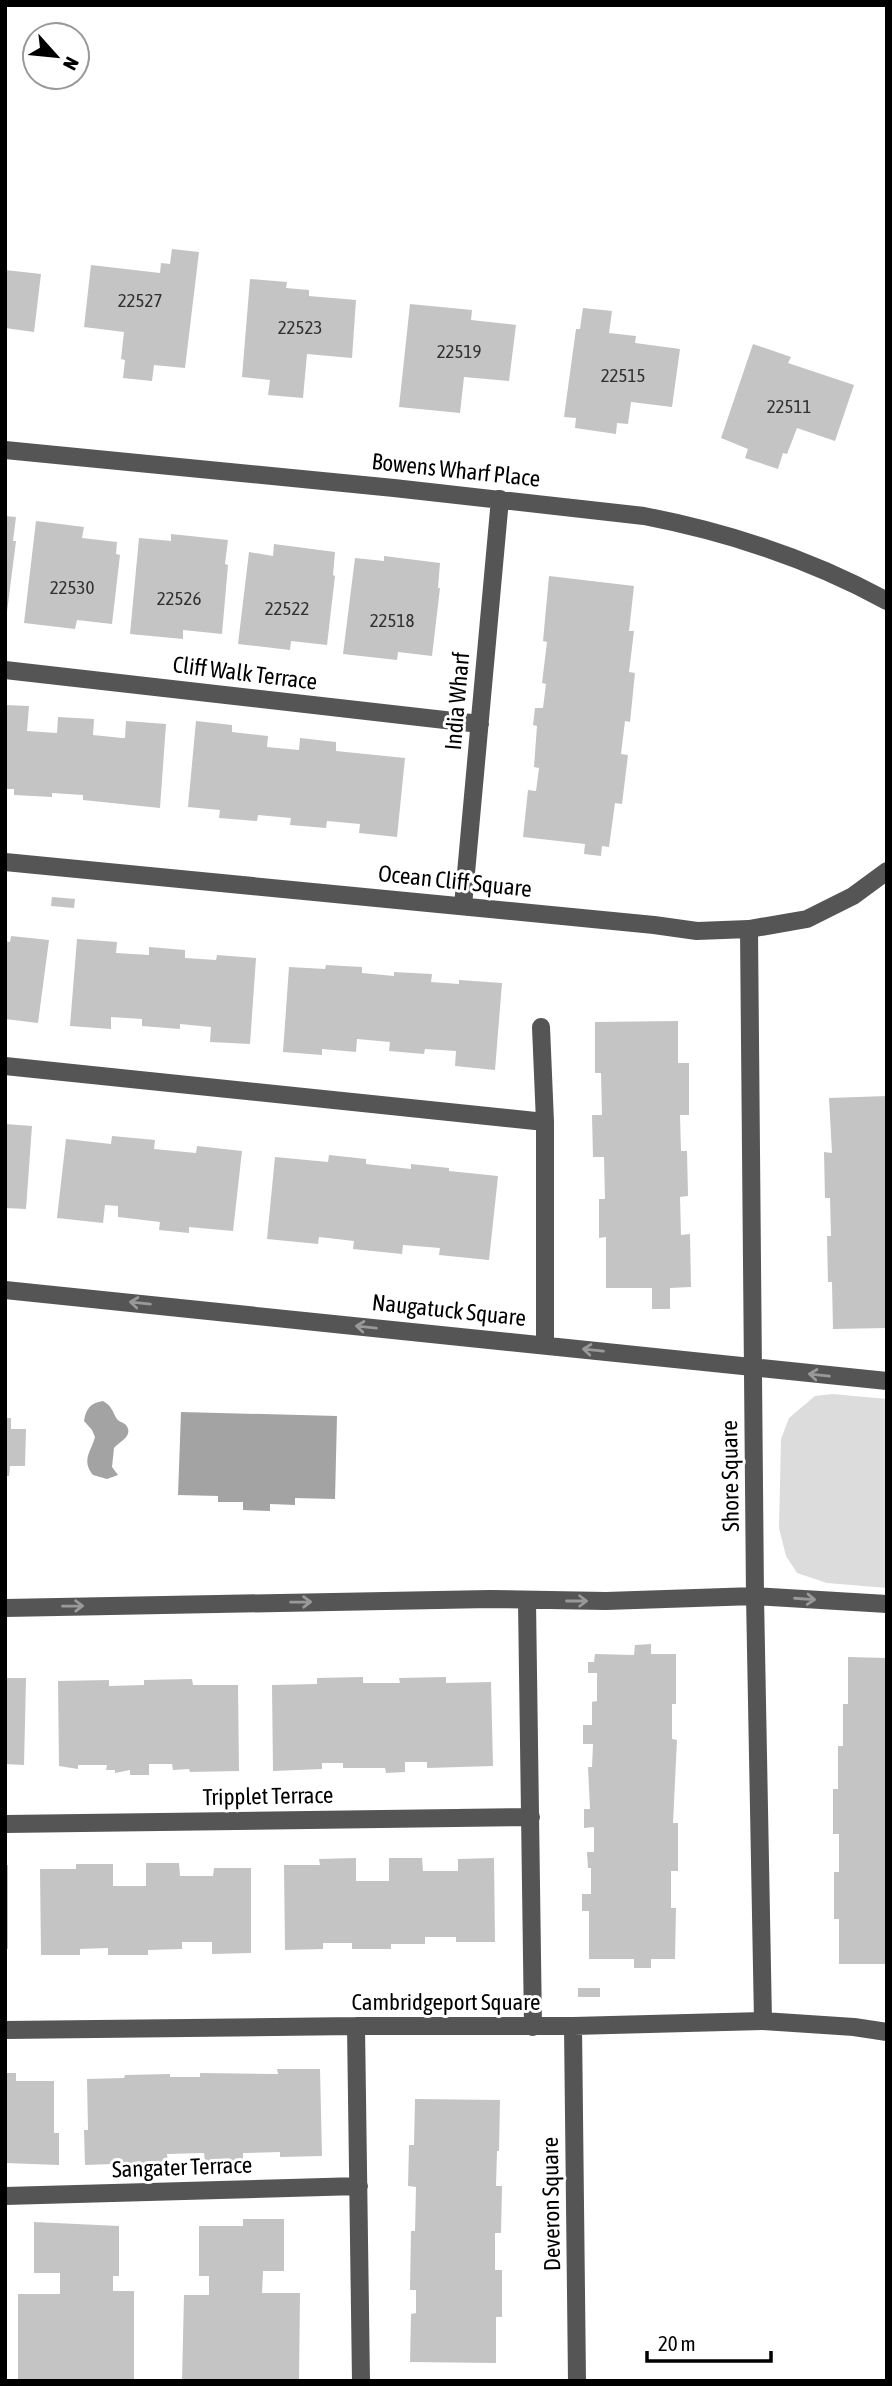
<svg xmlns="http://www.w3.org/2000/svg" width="892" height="2386" font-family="'Asap Condensed',sans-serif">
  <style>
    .green { fill: #dcdcdc }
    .water { fill: #a3a3a3 }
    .building { fill: #c4c4c4 }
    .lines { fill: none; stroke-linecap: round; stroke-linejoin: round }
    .minor { stroke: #555; stroke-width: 18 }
    .oneway { stroke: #999 }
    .labels { text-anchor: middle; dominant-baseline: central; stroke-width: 6; stroke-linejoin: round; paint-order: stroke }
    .number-label { font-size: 19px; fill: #313131 }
    .street-label { font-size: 23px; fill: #000; stroke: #fff }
  </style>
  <rect width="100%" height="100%" fill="#fff"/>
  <path class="green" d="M832,1394L887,1399V1588L827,1583L797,1573L786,1556L779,1528L781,1439L789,1418L815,1396Z"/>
  <path class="water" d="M103,1401C112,1406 112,1411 117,1419C119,1422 123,1422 126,1425C134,1436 120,1441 114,1448L112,1467L118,1475L107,1479L93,1475C81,1460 91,1452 95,1437L92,1430L84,1421C86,1409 90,1403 103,1401Z
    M181,1412L337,1416L335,1499L295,1498V1505L270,1504V1511L243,1510V1502H218V1496L178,1495Z"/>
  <path class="building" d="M172,249L199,252L185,368L154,365L152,381L123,378L125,360L121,359L124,332L84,327L91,265L160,273L161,263L170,264Z
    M5,270L41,274L34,332L5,328Z
    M250,279L287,282L286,288L309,290V296L356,300L352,358L307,354L303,398L268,395L270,380L242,377Z
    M410,304L472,310L471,320L516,325L509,381L464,377L460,413L399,407Z
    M583,308L612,311L609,333L636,336L635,343L680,349L672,407L631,402L628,424L617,423L616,434L575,428L576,418L564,417L576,329H580Z
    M753,344L791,357L788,363L854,385L835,441L797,428L787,454L783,453L778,469L745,458L748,449L721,438Z
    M5,516L16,517L13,541H16L7,612H5Z
    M36,521L84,527L82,538L117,542L116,554L120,555L112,624L77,620L75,629L24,623Z
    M171,534L228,540L225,564L228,565L222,634L183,630V639L130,634L139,538L171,541Z
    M274,544L335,552L333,575L335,576L327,645L291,641L290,650L238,644L249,552L273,556Z
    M384,556L440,563L438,588H440L432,656L398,652L397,660L343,654L355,558L384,561Z
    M549,576L634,586L629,631H634L629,672L635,673L630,722L625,721L621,754L628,755L622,804L615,803L609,847L602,846L601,856L584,854L585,844L523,837L528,790L536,791L539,768L534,767L537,726L533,725L535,708H543L546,684L542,683L547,642L543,641Z
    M5,705L29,706L27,731L57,733L58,717L94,719L93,735L122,738H125L126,721L166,724L160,808L83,800V795L52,793V797L14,795V789H5Z
    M196,721L232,725V732L268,736L267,747L299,750L300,738L336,742V751L405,758L397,837L359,833L360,824L327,821L326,828L290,825L291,818L258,815L257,821L219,818L220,810L188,807Z
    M52,897L75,899L74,908L51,906Z
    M11,936L49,940L38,1023L5,1019V941L10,942Z
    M77,939L117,942L116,953L149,955V947L185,950V958L216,960L217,955L256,958L250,1044L210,1042L211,1027L180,1024V1029L142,1026V1019L111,1017V1029L70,1026Z
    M326,965L362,967V973L394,976V972L432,974L431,982L459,984V980L502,983L495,1070L455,1066L456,1051L425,1049L424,1054L389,1051L390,1042L357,1039L356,1052L322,1049V1055L283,1052L289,967L325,969Z
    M678,1021V1063H689V1115H680L681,1151H687L688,1196L680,1197L681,1235L690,1234L691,1287L670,1288V1309H652V1288H606V1237L599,1238V1199H605L604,1157H593L592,1115H602L601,1073H595V1022Z
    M887,1096V1328L833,1329L832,1282H828L827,1236H831L830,1198H825L824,1152L832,1153L829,1098Z
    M5,1124L32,1126L26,1209L5,1208Z
    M112,1136L155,1140L154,1149L196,1153L197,1146L242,1151L233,1231L189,1227V1233L159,1230L160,1222L118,1217V1206L105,1205L103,1223L57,1218L66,1139L111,1144Z
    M329,1155L366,1159V1164L411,1169V1164L449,1168V1171L498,1176L489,1260L439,1255L440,1248L403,1245L402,1254L353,1249L354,1241L319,1237L318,1244L267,1239L275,1157L328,1162Z
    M5,1418H11V1429H26L25,1466H10L9,1476H5Z
    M651,1644V1654H676V1704H672V1739L677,1740L673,1823H678V1871H671V1908H676L675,1959H651V1968H634V1959H589V1911H582V1894H591V1868H588L587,1852H594V1827L584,1828V1809H590L588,1767H592L593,1744H583V1725H592V1702L597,1701V1673H588V1662H594L595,1654L634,1655L635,1645Z
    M848,1657L887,1658V1964H839V1919H834V1872H839V1834H833V1789H838V1746H843V1704H848Z
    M363,1677V1683H400L399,1678L446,1677V1683L491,1682L493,1766L427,1768V1762H405V1772L386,1773L385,1768H343V1763H322V1769L273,1771L272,1685L317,1684V1678Z
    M5,1678H26L24,1765L5,1764Z
    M192,1679L193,1685H238L239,1771L190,1772L189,1769L173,1770L172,1764H149V1775H130V1770L115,1773V1770H106L107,1765H78V1769L59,1766L58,1681L109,1680V1686L144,1685V1680Z
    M356,1858V1881H389V1858H422L423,1871H458V1859L494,1858L495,1942H456V1937H425V1944H391V1949H352V1943H323V1949L285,1950L284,1865H320L319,1859Z
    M146,1863H179L180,1876H213L214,1868H251V1953L212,1954V1942H182V1949L148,1950V1955H108V1948L80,1949V1955H41L40,1869H76V1864H113V1886H146Z
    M5,1865H8V1949H5Z
    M578,1988H600V1997H578Z
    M277,2069H320L322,2156L280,2157V2152L243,2153V2161L205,2162L204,2153L167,2154L168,2162L85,2165L84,2130H88L87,2079L124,2078L125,2075L170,2074V2077H200V2073L278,2074Z
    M5,2073H16V2081H54V2133H59V2165L5,2163Z
    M415,2099L500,2100L499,2151H497L496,2186H502L501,2233H495V2270H502V2317H496V2363L410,2362L411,2314L416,2313V2290H410L411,2231H415L416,2187L408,2186L409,2145H414Z
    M243,2219H284V2271H263L262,2293H300L299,2381H182L184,2295H209V2276H199V2226H243Z
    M34,2222L119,2226V2276H113V2291H134V2381H18V2294H60V2273H34Z"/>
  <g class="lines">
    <path class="minor" d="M5,450L394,488L644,516C727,532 812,560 887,601
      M5,670L480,724
      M5,862L654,925L697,931L749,929L807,919L853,896L887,871
      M463,906L500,499
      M749,929L755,1596L763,2021
      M541,1027L545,1122V1345
      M5,1066L545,1122
      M5,1290L887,1381
      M527,1601L533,2027
      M5,1608L490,1599L606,1601L755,1596L887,1604
      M5,1824L531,1817
      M356,2026L361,2381
      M573,2026L577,2381
      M5,2030L356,2026H573L763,2021L854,2027L887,2032
      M5,2196L359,2186"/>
  </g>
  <defs><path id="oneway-shaft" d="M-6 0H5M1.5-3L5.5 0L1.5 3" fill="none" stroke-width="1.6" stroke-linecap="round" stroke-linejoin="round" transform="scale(1.75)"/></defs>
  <g class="oneway">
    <use href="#oneway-shaft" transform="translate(140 1303) rotate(-174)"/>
    <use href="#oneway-shaft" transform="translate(366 1327) rotate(-174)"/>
    <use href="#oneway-shaft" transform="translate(593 1350) rotate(-174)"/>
    <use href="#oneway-shaft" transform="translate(819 1375) rotate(-174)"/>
    <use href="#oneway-shaft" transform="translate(805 1599) rotate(4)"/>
    <use href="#oneway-shaft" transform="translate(577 1601)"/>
    <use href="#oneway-shaft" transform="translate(301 1602) rotate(-1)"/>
    <use href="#oneway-shaft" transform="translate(73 1606) rotate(-1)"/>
  </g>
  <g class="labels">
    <g class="number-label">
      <text x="140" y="300">22527</text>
      <text x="300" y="327">22523</text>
      <text x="459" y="351">22519</text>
      <text x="623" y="375">22515</text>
      <text x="789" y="406">22511</text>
      <text x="72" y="587">22530</text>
      <text x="179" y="598">22526</text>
      <text x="287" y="608">22522</text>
      <text x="392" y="620">22518</text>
    </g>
    <g class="street-label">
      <text transform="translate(456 470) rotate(6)">Bowens Wharf Place</text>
      <text transform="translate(245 673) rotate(7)">Cliff Walk Terrace</text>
      <text transform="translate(457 701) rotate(-85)">India Wharf</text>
      <text transform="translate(455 881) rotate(6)">Ocean Cliff Square</text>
      <text transform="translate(449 1310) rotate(6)">Naugatuck Square</text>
      <text transform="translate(730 1476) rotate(-91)">Shore Square</text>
      <text transform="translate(268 1796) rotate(-1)">Tripplet Terrace</text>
      <text x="446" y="2002">Cambridgeport Square</text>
      <text transform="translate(182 2167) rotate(-2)">Sangater Terrace</text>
      <text transform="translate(551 2204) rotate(-91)">Deveron Square</text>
    </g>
  </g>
  <rect width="892" height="2386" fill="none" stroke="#000000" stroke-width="14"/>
  <g transform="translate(56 56) rotate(117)"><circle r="33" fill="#ffffff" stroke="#999999" stroke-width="2"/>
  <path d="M0-5L12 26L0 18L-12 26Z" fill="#000000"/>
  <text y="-10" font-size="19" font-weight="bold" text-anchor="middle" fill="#000000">N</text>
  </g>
  <path d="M647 2351v10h124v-10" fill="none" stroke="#000000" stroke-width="3.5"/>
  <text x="658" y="2351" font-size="21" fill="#000000" stroke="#ffffff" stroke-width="5" paint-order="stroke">20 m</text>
</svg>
